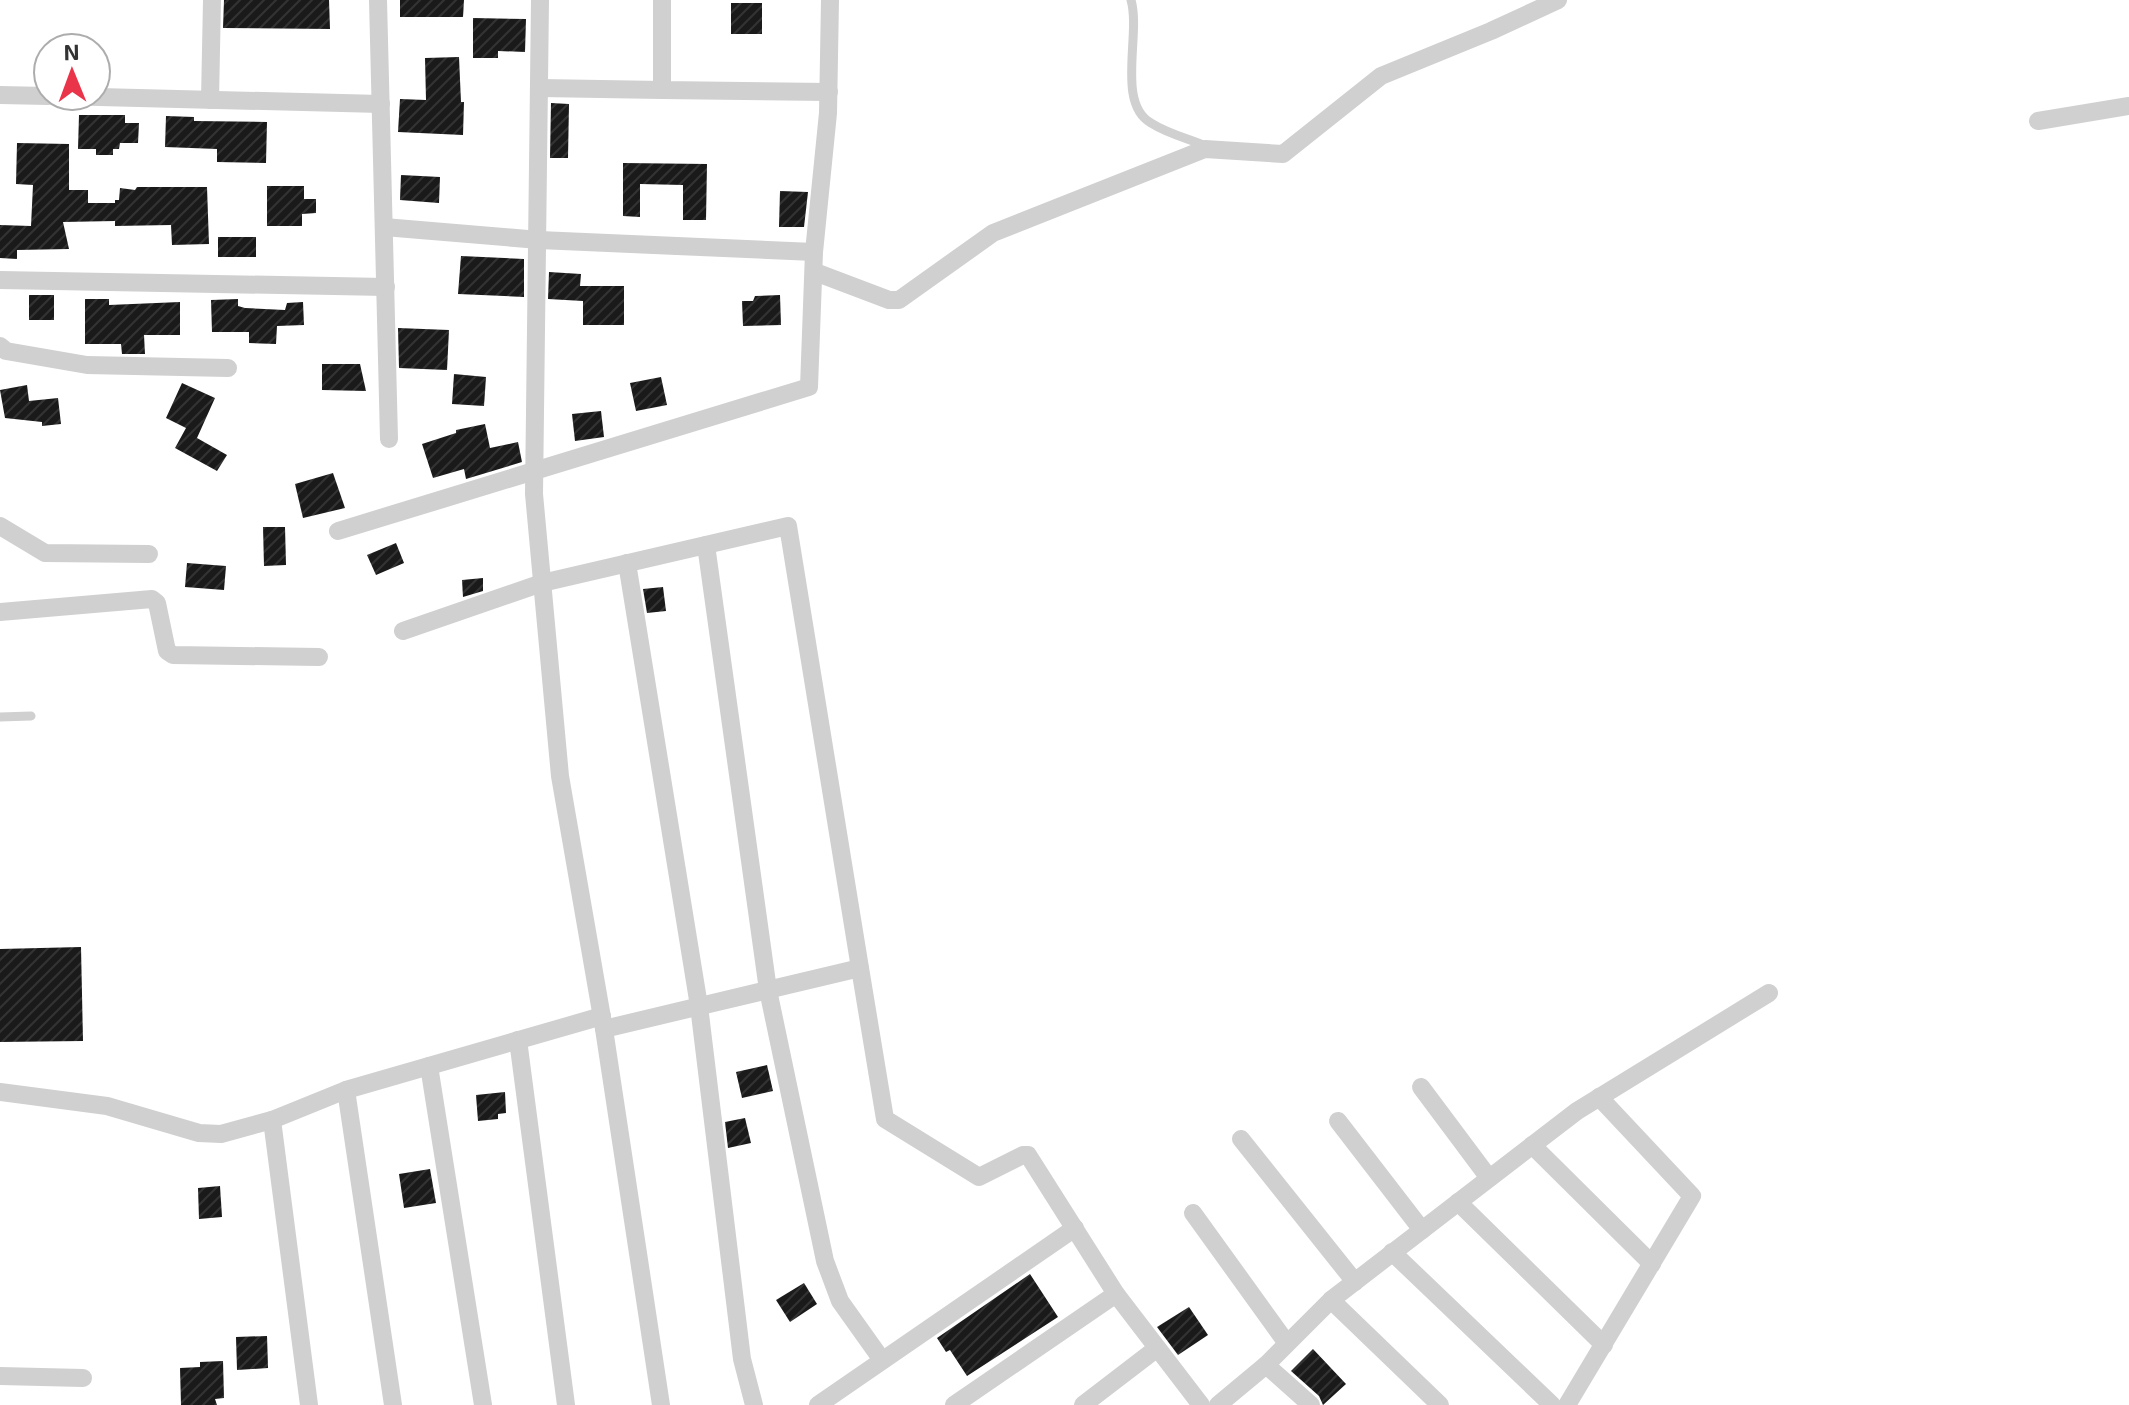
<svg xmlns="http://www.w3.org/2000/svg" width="2129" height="1405" viewBox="0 0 2129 1405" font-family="'Exo 2',sans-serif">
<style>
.building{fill:url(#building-hatch)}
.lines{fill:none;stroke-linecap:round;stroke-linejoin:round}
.service{stroke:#d0d0d0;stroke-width:9}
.minor{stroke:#d0d0d0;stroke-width:18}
</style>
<defs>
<pattern id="building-hatch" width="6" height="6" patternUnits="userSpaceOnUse" patternTransform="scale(2)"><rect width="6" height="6" fill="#1a1a1a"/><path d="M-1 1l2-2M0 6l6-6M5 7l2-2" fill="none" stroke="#333"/></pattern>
</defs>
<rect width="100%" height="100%" fill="#fff"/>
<g class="building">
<path d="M224 0H329L330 29 223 28Z"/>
<path d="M400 0H464L463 17H400Z"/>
<rect x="731" y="3" width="31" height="31"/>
<path d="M473 18 526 19 525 52 498 51V58H473Z"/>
<path d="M459 57 461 102H464L463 135 398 132 400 99 426 100 425 58Z"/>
<path d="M551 103 569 104 568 158H550Z"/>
<path d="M79 115H125V123H139L138 143H120L119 149H113V155H96V149H78Z"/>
<path d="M166 116 194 117V121L267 122 266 163 217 162V149L165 147Z"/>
<path d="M17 143 69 144V190H88V203H115V200H119L120 188 135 190 137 187H207L209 244 172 245 171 225 115 226V221L63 222 69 249 17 250V259L0 258V225L31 226 33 185 16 184Z"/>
<path d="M623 163 707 164 706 220H683V185L640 184V217L623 216Z"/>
<path d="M401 175 440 177 439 203 400 200Z"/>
<path d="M267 186H304V199H316V213L302 214V226H267Z"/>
<path d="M780 191 808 192 804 227H779Z"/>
<rect x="218" y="237" width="38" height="20"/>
<path d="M461 256 524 259V297L458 294Z"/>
<path d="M549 272 581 274 580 286H624V325H583V301L548 299Z"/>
<rect x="29" y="295" width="25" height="25"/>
<path d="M780 295 781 325 743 326 742 301H753L755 296Z"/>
<path d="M85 299H109V305L180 302V335H144L145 354H122L121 344H85Z"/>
<path d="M238 299V306L245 308 285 310 287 303 303 302 304 325 277 326 276 344 249 343V332H212L211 300Z"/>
<path d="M398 328 449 330 447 370 399 368Z"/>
<path d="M322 364H360L366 391 322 390Z"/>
<path d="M454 374 486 377 484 406 452 404Z"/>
<path d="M661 377 667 405 636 411 630 383Z"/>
<path d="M182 383 215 398 197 438 227 455 217 471 175 448 186 428 166 418Z"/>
<path d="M27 385 29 401 58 398 61 424 42 426V422L5 418 0 390Z"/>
<path d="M601 411 604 437 575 441 572 414Z"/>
<path d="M485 424 490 448 518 442 522 462 466 479 464 469 433 478 422 444 456 433V430Z"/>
<path d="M333 473 345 508 303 518 295 484Z"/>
<path d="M263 527H285L286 565 264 566Z"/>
<path d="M396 543 404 563 376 575 367 555Z"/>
<path d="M187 563 226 566 224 590 185 587Z"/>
<path d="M483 578V591L463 597 462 580Z"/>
<path d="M663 587 666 611 647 613 643 589Z"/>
<path d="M81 947 83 1041 0 1042V949Z"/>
<path d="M767 1065 773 1091 742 1098 736 1072Z"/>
<path d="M505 1092 506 1113 498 1114V1119L478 1121 476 1095Z"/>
<path d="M745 1118 751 1143 728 1148 725 1122Z"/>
<path d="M430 1169 436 1203 404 1208 399 1174Z"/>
<path d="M220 1186 222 1217 199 1219 198 1188Z"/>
<path d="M1030 1274 1058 1317 967 1376 950 1350 946 1352 937 1338Z"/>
<path d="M804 1283 817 1304 790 1322 776 1300Z"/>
<path d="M1189 1307 1208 1335 1178 1355 1157 1327Z"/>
<path d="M267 1336 268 1368 237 1370 236 1337Z"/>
<path d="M1313 1349 1346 1384 1323 1405 1319 1396 1291 1371Z"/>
<path d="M223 1361 224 1398 215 1399 217 1405H181L180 1368 200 1367V1362Z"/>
</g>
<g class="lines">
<g class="service">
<path d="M1131 0C1141 35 1116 103 1151 123 1168 134 1190 139 1208 147"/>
<path d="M0 717 31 716"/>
</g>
<g class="minor">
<path d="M378 0 389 439"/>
<path d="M540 0 534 494 560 776 604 1029 661 1405"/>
<path d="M662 0V90L829 92"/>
<path d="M540 88 662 90"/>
<path d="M0 95 48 96"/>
<path d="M60 96 381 104"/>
<path d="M210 100 212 0"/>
<path d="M2038 121 2129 106"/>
<path d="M384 227 539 240 814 252"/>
<path d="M815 272 889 300H899L993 233 1205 149 1283 154 1381 76 1491 31 1558 0"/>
<path d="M0 280 386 287"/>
<path d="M0 346 6 351 87 365 228 368"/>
<path d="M0 526 45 553 149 554"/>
<path d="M338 531 809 387 814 252 828 113 830 0"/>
<path d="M706 545 768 990 825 1261 840 1301 882 1360"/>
<path d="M627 563 699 1006 742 1359 754 1405"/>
<path d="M0 612 152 599 157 603 167 651 173 655 319 657"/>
<path d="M403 631 542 583 788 526 860 968 604 1029"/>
<path d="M860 968 885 1119 979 1177 1023 1155H1028L1116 1294 1201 1405"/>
<path d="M518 1040 566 1405"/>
<path d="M429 1066 483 1405"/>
<path d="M1421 1087 1489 1178"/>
<path d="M346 1090 393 1405"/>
<path d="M0 1092 107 1106 199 1133 221 1134 272 1120 346 1090 602 1016"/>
<path d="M272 1120 309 1405"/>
<path d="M1338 1121 1422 1230"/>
<path d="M1241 1139 1355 1282"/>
<path d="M1532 1145 1652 1264"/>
<path d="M1458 1202 1604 1345"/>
<path d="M1193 1213 1286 1342"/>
<path d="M1392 1252 1552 1405"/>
<path d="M1331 1300 1440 1405"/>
<path d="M1266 1365 1311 1405"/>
<path d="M0 1376 83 1378"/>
<path d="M818 1405 1075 1228"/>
<path d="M954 1405 1116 1294"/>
<path d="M1083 1405 1156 1349"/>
<path d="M1218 1405 1266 1365 1331 1300 1577 1111 1769 993"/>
<path d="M1567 1405 1692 1196 1599 1097"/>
</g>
</g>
<g transform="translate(72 72) rotate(359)"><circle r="38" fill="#ffffff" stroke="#adadad" stroke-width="2"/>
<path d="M0-6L14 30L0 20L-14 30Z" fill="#ea344a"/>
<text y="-12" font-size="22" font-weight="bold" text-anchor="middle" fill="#333333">N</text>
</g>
</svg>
